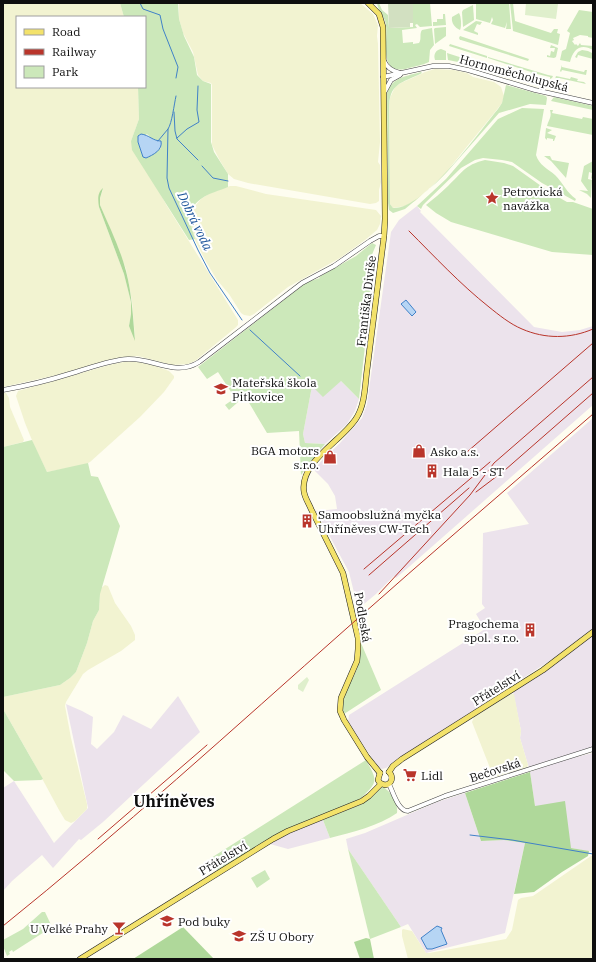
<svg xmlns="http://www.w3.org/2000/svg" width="596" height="962" viewBox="0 0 596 962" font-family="'IBM Plex Serif',serif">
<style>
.industrial{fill:#ece3ec}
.farmland{fill:#f2f3d1;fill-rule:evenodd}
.green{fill:#cce8ba;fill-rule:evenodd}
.forest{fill:#afd89a}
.cemetery{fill:#d2e0c1}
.pitch{fill:#dfefcc}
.water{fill:#b6d5f4;stroke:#4081c8}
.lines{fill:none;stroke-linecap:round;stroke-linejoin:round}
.stream{stroke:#4081c8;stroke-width:1}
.minor-casing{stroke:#414141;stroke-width:5}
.major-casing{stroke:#1f1f1f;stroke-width:6}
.minor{stroke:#fff;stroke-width:4}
.major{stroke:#f3e26b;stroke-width:5}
.rail{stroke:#b9352b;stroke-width:1}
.labels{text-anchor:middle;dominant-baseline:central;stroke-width:4;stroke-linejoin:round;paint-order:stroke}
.street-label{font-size:12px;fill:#0e0e0e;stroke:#fff}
.poi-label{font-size:12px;fill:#0e0e0e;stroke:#fff;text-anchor:start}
.water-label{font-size:13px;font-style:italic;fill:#1c549b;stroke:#fff}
.district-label{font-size:16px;font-weight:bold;fill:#0e0e0e;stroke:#fff}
</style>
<rect width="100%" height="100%" fill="#fefdf0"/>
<g class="industrial">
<path d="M417 206 421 211 420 212 534 327 562 332 580 330 593 326V405L410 566 396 578 394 576 376 594 358 609 349 572 316 511 337 509 335 496 328 484 314 470 323 459 340 443 362 418 367 404 391 232 399 220Z"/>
<path d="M341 381 359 399 355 411 347 424 325 444 305 443 303 434 312 386Z"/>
<path d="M593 418V628L554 658 386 768 382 769 378 767 348 722 349 715 485 629 476 614 485 608 482 604 483 533 529 524 507 493Z"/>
<path d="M593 635V747L529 767 528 765 520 738 521 731 513 692 555 664Z"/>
<path d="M178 696 200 732 103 822 81 840 79 839 53 868 42 855 12 881 3 891V788L14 781 54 843 88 808 66 704 82 711 93 717 91 744 97 749 114 732 123 715 151 729Z"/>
<path d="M593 753V852L571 848 535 806 530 772 563 760Z"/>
<path d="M465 793 481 841 504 840 525 843 505 933 426 953 408 924 401 927 348 849 346 839 365 833 437 802Z"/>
<path d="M323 820 330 838 288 849 270 844 289 833Z"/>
</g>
<g class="farmland">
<path d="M3 3H120L124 17H17V87H138L139 119 131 141 167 206 238 320V325L235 328 195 361 188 364 172 365 138 356 125 357 105 361 70 372 3 387ZM103 189 100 198V205L117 246 126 269 132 301 135 339 129 326 131 314V302L124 274 99 207V194Z"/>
<path d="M179 3H360L373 14 378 25 377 36 378 44 380 142 378 162 380 165 381 182 379 190V201L376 203 370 204 248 183 234 179 228 174 219 159 212 145V85L211 83 203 81 198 75 193 52 183 33 179 19Z"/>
<path d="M435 69 454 70 467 73 473 77 494 82 501 87 504 96 502 103 495 112 443 176 415 201 405 206 393 208 390 204 389 104 390 98 395 87 401 83 419 75 425 72Z"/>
<path d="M230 186H236L266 194 376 210 381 216 380 224 377 230 365 240 340 258 288 287 254 314 250 316 244 315 241 313 229 294 217 280 205 260 195 240 189 219 190 212 201 199 210 193Z"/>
<path d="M124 362H138L152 365 169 371 174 376V378L164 392 140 417 90 462 84 465 47 472 36 450 25 423 16 396 18 391 113 364Z"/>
<path d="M3 393H6L9 398 10 407 24 440 23 442 3 447Z"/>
<path d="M105 585 108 586 115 603 131 626 135 635V640L121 651 88 670 83 674 66 702 65 706 71 738 87 804V809L75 821 71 823 65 820 59 810 30 756 3 709V697L60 685 70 678 76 672 87 643 93 621 99 610 100 589Z"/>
<path d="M511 694H514L521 731 520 738 528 765 527 767 498 776H495L492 773 472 722 474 717Z"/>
<path d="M591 856H593V959H408L402 936V930L403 929 412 931 426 953H429L506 939 512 930 518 900 521 898 533 896Z"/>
</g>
<g class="green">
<path d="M120 3H178L179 19 184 36 194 57 197 75 203 81 211 84V142L214 152 228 174V187C208 195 199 195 188 215L195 239 189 240 132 150 131 141 139 119 138 87H145V17H124ZM147 134 153 140 161 141V148L146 158 142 153 138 142Z"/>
<path d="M377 3H379L382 10 388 15 389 28 413 27V3H430L432 26 420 27 417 24 415 25 417 28 402 30 403 43 413 42V44L419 43C422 39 419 34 422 30L432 28 434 45 430 50 429 62C423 65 415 66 409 68 378 77 388 44 386 25 385 17 378 11 377 3Z"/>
<path d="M476 3H509L511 29H506L507 22 505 28 491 24 493 20 492 17 490 23 476 19Z"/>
<path d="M510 3H513L515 21 551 33 554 29H558L557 33 560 34 558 45 513 31Z"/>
<path d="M473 5 474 20 463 27 462 12 463 10Z"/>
<path d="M579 10 593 12V38L588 37V36L580 35 573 38 574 40 572 41 575 45 576 44 578 46 580 43 581 45 593 46V50C581 43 573 49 570 62L560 60 562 51 566 49 570 33 567 31Z"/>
<path d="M459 13C461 16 462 26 460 30 455 28 451 23 452 17Z"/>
<path d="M443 14H445L446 25 433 26V22H437V19H443Z"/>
<path d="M476 21 482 22 480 25 477 24 474 31 478 33V35L463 30Z"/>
<path d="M446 27V36L435 44 434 29 435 28Z"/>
<path d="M460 36 529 59 528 61 461 40H460L459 38Z"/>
<path d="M450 44 487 56V58L449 46Z"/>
<path d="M551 45 558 48 556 57 554 58 547 57V55L550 56 551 51 554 52 555 48H550Z"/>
<path d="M441 49 446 51V60H435C433 54 436 50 441 49Z"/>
<path d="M582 50 588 51 592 53 593 59 578 55 577 58 575 57 578 52Z"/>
<path d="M447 53 528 79 531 72 488 58V57L548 75 553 76 552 78 550 79V77L533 73 531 74 530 80 535 81 534 84 473 65 448 60Z"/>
<path d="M562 65V67L584 72 585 70H587L586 75 562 70 561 72 560 71Z"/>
<path d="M421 72 422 73C401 84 389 82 389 110L390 204 393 208C424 210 479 132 498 109L502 103 506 85 546 96 547 98 546 105 530 104 499 113 447 172 436 183 405 209 393 213 389 210 388 203 387 93C392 77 407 76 421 72Z"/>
<path d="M556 76 570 79 571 77 578 79 577 81 584 82 586 84 559 78 557 81 555 79Z"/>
<path d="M554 97 593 106V110L551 101Z"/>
<path d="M522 108 544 109 536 155C539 165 548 169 555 175 563 183 567 193 576 199L575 201 542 183 512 162 502 160 483 158 475 160 461 168 423 205 421 209 417 206 446 179 498 119Z"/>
<path d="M550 110H553L552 113 582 119 583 117 593 119V135L547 126C549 119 552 117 550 110Z"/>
<path d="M546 128 552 130 547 133 556 136 554 141H553V139L547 138V140L545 138Z"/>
<path d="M544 156H550L552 160 569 163 566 178 551 161Z"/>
<path d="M485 160 504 163 513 166 551 193 567 202H573L593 209V255L552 252 451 222 436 213 426 205C433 199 441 193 448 186 462 173 464 165 485 160Z"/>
<path d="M593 161 592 179 591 178 592 173 589 172 588 179 592 180 591 198 587 194 579 190 588 191 581 181 584 166Z"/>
<path d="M372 243 376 245 371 257 370 272 371 293 359 399 341 381 323 397 312 386 303 434 305 443 325 444 311 461 301 475 299 431 267 433 245 396 229 410 225 405 235 398 218 372 207 379 198 367 307 282 320 278 319 277 356 256Z"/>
<path d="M32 440 47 472 88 463 91 476 98 477 120 526 100 594 99 610 93 621 87 643 76 672 70 678 60 685 3 697V447Z"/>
<path d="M361 643 381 690 344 714C339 697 351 684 357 669 360 660 360 652 361 643Z"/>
<path d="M3 709 43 779 41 780 14 781 3 770Z"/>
<path d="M366 760C378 781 378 782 360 799L270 839 217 870 211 858Z"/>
<path d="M382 787C390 789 399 805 397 813 379 826 352 832 330 838L323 820 362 804 371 798Z"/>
<path d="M348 849 401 927 370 939Z"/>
<path d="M265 870 270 879 257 888 251 878Z"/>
<path d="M42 912H45L52 927 13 952 12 950 9 952 10 954 7 956 3 946V940L23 929Z"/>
</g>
<g class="forest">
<path d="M103 188 100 198V205C109 226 120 248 126 271 132 294 133 317 135 341L129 326 131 314V302L124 274 99 207C98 200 97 193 103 188Z"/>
<path d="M530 772 535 806 565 801 571 848 589 851 588 856 562 872 534 892 514 894 525 843 504 840 481 841 465 793Z"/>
<path d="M183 927 214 959H133Z"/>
<path d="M366 938 370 939 374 959H360L354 942Z"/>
</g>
<path class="cemetery" d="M388 3H413V23H410V27L389 28Z"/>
<g class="pitch">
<path d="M526 3H549L558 4 556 19 525 15Z"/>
<path d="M307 677 309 680 303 692 298 689V685Z"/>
</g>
<g class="water">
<path d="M141 134C149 135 153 141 161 141 163 150 153 155 146 158L143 157 138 142V136Z"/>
<path d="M406 300 416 312 412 316 401 304Z"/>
<path d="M437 926 442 928 441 930 447 944 432 949H427L421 938Z"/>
</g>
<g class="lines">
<g class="stream">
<path d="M140 3 143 9 160 15 163 29 178 67 176 78"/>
<path d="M176 96C174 105 172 123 168 129L167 178 169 188 198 250 210 273 242 320"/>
<path d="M174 112 175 131 177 139 198 160"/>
<path d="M177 138 187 129 199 122 197 110 198 86"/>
<path d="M158 141 168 129"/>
<path d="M202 166 213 178 228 181"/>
<path d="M250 330 300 376"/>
<path d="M470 835 512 840 593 854"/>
</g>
<g class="minor-casing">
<g id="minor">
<path d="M384 61C387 68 392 71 400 73"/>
<path d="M383 77 433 66H449L468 70 535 90 593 103"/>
<path d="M385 91 391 80 400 75"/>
<path d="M3 390C25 386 47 381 69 374 88 369 108 360 128 359 153 358 176 377 199 362L302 283 334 266 370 241 379 236H384"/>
<path d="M389 784C393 792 398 811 408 811L445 796 593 749"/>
</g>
</g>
<g class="major-casing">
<g id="major">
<path d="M368 3 379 14 383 27 385 219 384 236C378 281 373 325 367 370 365 385 365 404 357 417 344 440 299 461 304 492 305 498 309 504 311 509L343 573 358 638V649L357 661 341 698 340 711 344 720 367 757 380 773"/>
<path d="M389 772 393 766 402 759 543 670 593 632"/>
<path d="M380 773 378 780 380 783 385 785C392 784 394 777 389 772"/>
<path d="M80 959 273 839 288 831 362 801 369 796 381 784"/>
</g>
</g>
<use href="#minor" class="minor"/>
<use href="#major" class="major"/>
<g class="rail">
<path d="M409 231C435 257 460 284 489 307 499 315 510 324 522 329 545 339 570 339 593 329"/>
<path d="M467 452 593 343"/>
<path d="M476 492 505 470 593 393"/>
<path d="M364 569 490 462"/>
<path d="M369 575 469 488"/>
<path d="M379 594 470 495 494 463 593 377"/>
<path d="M98 839 207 745"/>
<path d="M3 926C121 831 233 729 347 628 428 556 511 485 593 414"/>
</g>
</g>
<defs>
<g id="sight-bare" transform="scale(1.08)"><path d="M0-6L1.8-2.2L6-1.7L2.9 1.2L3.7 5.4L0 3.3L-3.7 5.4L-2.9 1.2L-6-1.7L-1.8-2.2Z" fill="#b9352b" stroke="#fff" stroke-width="2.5" paint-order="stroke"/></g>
<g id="school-bare" transform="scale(1.08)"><path d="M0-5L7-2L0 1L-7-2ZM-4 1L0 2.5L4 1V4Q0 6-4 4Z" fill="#b9352b" stroke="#fff" stroke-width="2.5" paint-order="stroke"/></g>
<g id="shop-bare" transform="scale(1.08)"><path d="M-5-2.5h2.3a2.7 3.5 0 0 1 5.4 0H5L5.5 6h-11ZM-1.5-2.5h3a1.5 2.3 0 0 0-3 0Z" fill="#b9352b" stroke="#fff" stroke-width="2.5" paint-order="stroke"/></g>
<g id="building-bare" transform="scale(1.08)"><path d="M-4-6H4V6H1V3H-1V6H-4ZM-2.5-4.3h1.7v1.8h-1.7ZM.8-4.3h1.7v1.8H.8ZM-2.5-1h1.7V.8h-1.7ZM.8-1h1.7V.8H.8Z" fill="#b9352b" stroke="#fff" stroke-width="2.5" paint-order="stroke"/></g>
<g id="supermarket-bare" transform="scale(1.08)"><path d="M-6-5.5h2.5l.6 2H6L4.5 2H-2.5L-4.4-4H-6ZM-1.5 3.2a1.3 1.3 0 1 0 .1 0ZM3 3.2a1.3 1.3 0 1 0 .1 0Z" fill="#b9352b" stroke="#fff" stroke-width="2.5" paint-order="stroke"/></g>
<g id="bar-bare" transform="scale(1.08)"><path d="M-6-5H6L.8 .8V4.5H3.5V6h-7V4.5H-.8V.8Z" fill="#b9352b" stroke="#fff" stroke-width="2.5" paint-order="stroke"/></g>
</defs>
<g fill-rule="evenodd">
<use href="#sight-bare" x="492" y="198"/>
<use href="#school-bare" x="221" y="389"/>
<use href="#shop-bare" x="419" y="451"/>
<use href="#shop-bare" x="330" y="457"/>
<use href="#building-bare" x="432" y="471"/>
<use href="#building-bare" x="307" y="521"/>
<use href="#building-bare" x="530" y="630"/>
<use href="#supermarket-bare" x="410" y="775"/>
<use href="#school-bare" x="167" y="921"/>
<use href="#bar-bare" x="119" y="928"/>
<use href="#school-bare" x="239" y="936"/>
</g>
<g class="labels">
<g class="street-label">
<text transform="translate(514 73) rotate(15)">Hornoměcholupská</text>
<text transform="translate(366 301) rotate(-83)">Františka Diviše</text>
<text transform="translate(363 617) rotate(80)">Podleská</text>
<text transform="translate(496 688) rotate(-32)">Přátelství</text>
<text transform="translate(495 770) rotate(-18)">Bečovská</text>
<text transform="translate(223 858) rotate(-31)">Přátelství</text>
</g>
<g class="poi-label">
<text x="503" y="191">Petrovická<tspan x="503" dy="14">navážka</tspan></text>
<text x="232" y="382">Mateřská škola<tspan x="232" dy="14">Pitkovice</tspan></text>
<text x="319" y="450" text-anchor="end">BGA motors<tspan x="319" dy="14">s.r.o.</tspan></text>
<text x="430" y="451">Asko a.s.</text>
<text x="443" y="471">Hala 5 - ST</text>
<text x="318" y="514">Samoobslužná myčka<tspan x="318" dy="14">Uhříněves CW-Tech</tspan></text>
<text x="519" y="623" text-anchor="end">Pragochema<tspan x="519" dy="14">spol. s r.o.</tspan></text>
<text x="421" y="775">Lidl</text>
<text x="178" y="921">Pod buky</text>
<text x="108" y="928" text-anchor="end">U Velké Prahy</text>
<text x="250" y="936">ZŠ U Obory</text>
</g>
<g class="water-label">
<text transform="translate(195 221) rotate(64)">Dobrá voda</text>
</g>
<g class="district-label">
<text x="174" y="801">Uhříněves</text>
</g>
</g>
<rect width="596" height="962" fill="none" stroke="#0e0e0e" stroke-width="8"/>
<rect x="16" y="16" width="130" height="72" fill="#ffffff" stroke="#9f9f9f"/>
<rect x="24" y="29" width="20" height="6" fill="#f3e26b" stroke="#9f9f9f"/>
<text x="52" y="36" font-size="12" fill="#0e0e0e">Road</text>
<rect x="24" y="49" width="20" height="6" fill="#b9352b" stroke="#9f9f9f"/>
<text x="52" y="56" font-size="12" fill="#0e0e0e">Railway</text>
<rect x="24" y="66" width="20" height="12" fill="#cce8ba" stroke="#9f9f9f"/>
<text x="52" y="76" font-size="12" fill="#0e0e0e">Park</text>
</svg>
